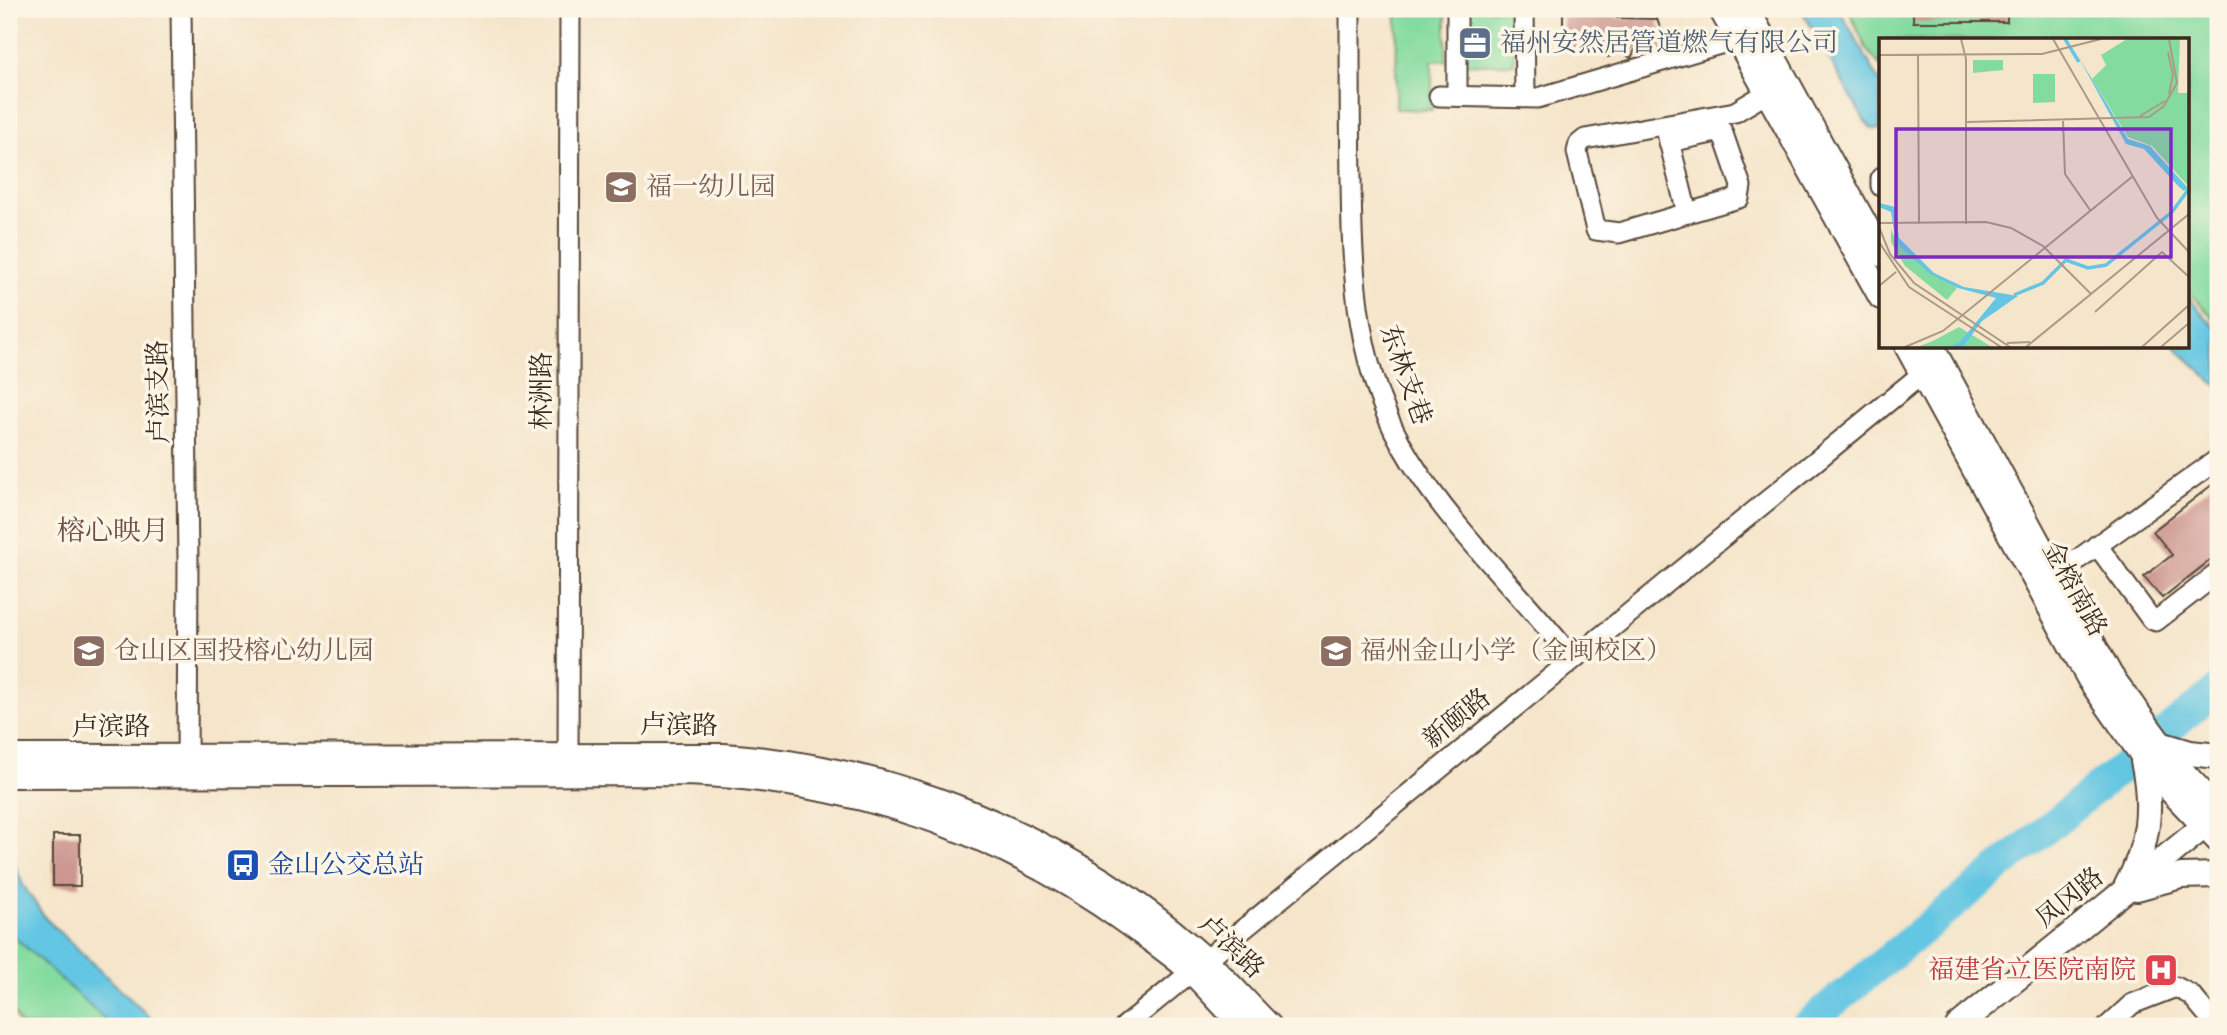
<svg xmlns="http://www.w3.org/2000/svg" width="2227" height="1035" viewBox="0 0 2227 1035" font-family="'IM FELL DW Pica','Noto Serif SC',serif">
<style>
.green{fill:#84db9f;stroke:#60825e;stroke-width:2}
.water{fill:#64c6e2;stroke:#507880;stroke-width:2}
.lines{fill:none;stroke-linecap:round;stroke-linejoin:round}
.river{stroke:#64c6e2;stroke-width:30}
.building{fill:#cc9790}
.minor-casing{stroke:#574638;stroke-width:23}
.major-casing{stroke:#574638;stroke-width:28}
.minor{stroke:#fff;stroke-width:19}
.major{stroke:#fff;stroke-width:24}
.labels{text-anchor:middle;dominant-baseline:central;stroke-width:7;stroke-linejoin:round;paint-order:stroke}
.service-label{font-size:26px;fill:#4e5e75;stroke:#fcf5e5;text-anchor:start}
.education-label{font-size:26px;fill:#785e54;stroke:#fcf5e5;text-anchor:start}
.street-label{font-size:26px;fill:#3b2a1e;stroke:#fcf5e5}
.transit-label{font-size:26px;fill:#164399;stroke:#fcf5e5;text-anchor:start}
.health-label{font-size:26px;fill:#be3a42;stroke:#fcf5e5;text-anchor:end}
.neighbourhood-label{font-size:28px;fill:#6e5046;stroke:#fcf5e5}
.inset-river{fill:none;stroke:#64c6e2;stroke-width:3.5}
.inset-road{fill:none;stroke:#ab9a85;stroke-width:2}
.view{fill:#7b2cbf;fill-opacity:0.15;stroke:#7b2cbf;stroke-width:3.5}
.inset-edge{fill:none;stroke:#3b2a1e;stroke-width:3.5}
</style>
<rect width="100%" height="100%" fill="#fcf5e5"/>
<filter id="ink" filterUnits="userSpaceOnUse"><feTurbulence type="fractalNoise" baseFrequency=".0143" numOctaves="2"/><feDisplacementMap in="SourceGraphic" scale="14" xChannelSelector="R" yChannelSelector="G"/><feConvolveMatrix kernelMatrix="1 2 1 2 8 2 1 2 1" color-interpolation-filters="sRGB"/></filter>
<filter id="wash" filterUnits="userSpaceOnUse"><feTurbulence type="fractalNoise" baseFrequency=".00686" numOctaves="4" result="noise"/><feDisplacementMap in="SourceGraphic" scale="28" xChannelSelector="R" yChannelSelector="G"/><feGaussianBlur stdDeviation="1.57" result="paint"/><feColorMatrix in="noise" values="0 0 0 0 0 0 0 0 0 0 0 0 0 0 0 0 0 1.4 0 .05"/><feComposite in="paint" operator="in"/></filter>
<g filter="url(#wash)">
<rect width="100%" height="100%" fill="#f5e5ca"/>
<g class="green">
<path d="M1397 9H1446V61H1432V110L1396 109Z"/>
<rect x="1465" y="9" width="49" height="55"/>
<path d="M1848 9H2218V323L2187 290V40H1881L1880 66 1866 48Z"/>
<path d="M9 926 119 1026H21L9 1005Z"/>
</g>
<g class="water">
<path d="M1801 9H1839L1880 82V130L1871 128 1864 120Z"/>
<path d="M2187 296 2218 331V387L2175 347 2187 346Z"/>
<path d="M9 849 23 885 46 919 159 1026H112L9 932Z"/>
</g>
<g class="lines">
<path class="river" d="M1805 1026 2218 689"/>
</g>
<g id="blocks">
<g class="building">
<path d="M1563 9H1618L1617 18 1657 19 1667 47 1635 50 1631 58 1621 52 1608 57 1594 50 1563 49Z"/>
<rect x="1913" y="9" width="94" height="13"/>
<path d="M2218 480V554L2162 598 2144 577 2172 555 2153 531Z"/>
<rect x="53" y="835" width="27" height="51"/>
</g>
</g>
</g>
<g filter="url(#ink)">
<use href="#blocks" fill-opacity="0" stroke="#574638" stroke-width="2"/>
<g class="lines">
<g class="minor-casing">
<g id="minor">
<path d="M181 9 188 561 187 770"/>
<path d="M1350 9C1350 65 1350 122 1351 179 1352 278 1356 374 1411 461 1455 532 1520 592 1572 658"/>
<path d="M1524 9 1525 97"/>
<path d="M1439 96 1538 98 1737 39"/>
<path d="M1457 96V9"/>
<path d="M1666 129 1687 213"/>
<path d="M1669 142 1722 131 1741 186 1739 198 1619 233 1596 230 1577 152 1579 144 1585 139 1735 112 1767 93"/>
<path d="M1881 178V186"/>
<path d="M2097 545 2151 619 2156 621 2218 573"/>
<path d="M2056 575 2218 459"/>
<path d="M568 771 570 9"/>
<path d="M1125 1026 1922 374"/>
<path d="M2108 1026 2132 1004 2176 987 2191 995 2217 1026"/>
</g>
</g>
<g class="major-casing">
<g id="major">
<path d="M1721 9 1881 297"/>
<path d="M1747 9 1881 254"/>
<path d="M1907 346 2090 680 2157 776 2218 840"/>
<path d="M1931 346 2110 675 2175 764 2218 810"/>
<path d="M2160 744 2190 753 2218 756"/>
<path d="M9 757 724 756C896 768 1064 836 1194 950 1221 974 1244 1001 1269 1026"/>
<path d="M9 775 688 773C849 780 998 828 1129 924 1150 939 1173 954 1192 972 1210 989 1226 1008 1243 1026"/>
<path d="M2126 887C2149 845 2153 807 2143 761"/>
<path d="M2137 888 2181 876 2218 875"/>
<path d="M1958 1026 2218 815"/>
</g>
</g>
<use href="#minor" class="minor"/>
<use href="#major" class="major"/>
</g>
</g>
<defs>
<g id="office-square" transform="scale(1.75)"><rect x="-9" y="-9" width="18" height="18" rx="4" fill="#5c6f8a" stroke="#fcf5e5"/><path d="M-6-3h4V-5.5h4V-3h4V5H-6ZM-1-4.5V-3h2v-1.5ZM-6 0V1H6V0Z" fill="#fff"/></g>
<g id="school-square" transform="scale(1.75)"><rect x="-9" y="-9" width="18" height="18" rx="4" fill="#8d6e63" stroke="#fcf5e5"/><path d="M0-5L7-2L0 1L-7-2ZM-4 1L0 2.5L4 1V4Q0 6-4 4Z" fill="#fff"/></g>
<g id="bus-square" transform="scale(1.75)"><rect x="-9" y="-9" width="18" height="18" rx="4" fill="#1a4fb4" stroke="#fcf5e5"/><path d="M-5-6H5V4H4V6H2V4H-2V6H-4V4H-5ZM-3.5-4V0h7V-4ZM-3.5 1.2v1.5H-2V1.2ZM2 1.2v1.5H3.5V1.2Z" fill="#fff"/></g>
<g id="hospital-square" transform="scale(1.75)"><rect x="-9" y="-9" width="18" height="18" rx="4" fill="#e0444e" stroke="#fcf5e5"/><path d="M-5-5h3v3.5h4V-5h3V5h-3V1.5h-4V5h-3Z" fill="#fff"/></g>
</defs>
<g fill-rule="evenodd">
<use href="#office-square" x="1475" y="43"/>
<use href="#school-square" x="621" y="187"/>
<use href="#school-square" x="89" y="651"/>
<use href="#school-square" x="1336" y="651"/>
<use href="#bus-square" x="243" y="865"/>
<use href="#hospital-square" x="2161" y="970"/>
</g>
<g class="labels">
<g class="service-label">
<text x="1500" y="43">福州安然居管道燃气有限公司</text>
</g>
<g class="education-label">
<text x="646" y="187">福一幼儿园</text>
<text x="114" y="651">仓山区国投榕心幼儿园</text>
<text x="1360" y="651">福州金山小学（金闽校区）</text>
</g>
<g class="street-label">
<text transform="translate(1405 375) rotate(70)">东林支巷</text>
<text transform="translate(542 391) rotate(-90)">林洲路</text>
<text transform="translate(159 392) rotate(-91)">卢滨支路</text>
<text transform="translate(2074 589) rotate(61)">金榕南路</text>
<text transform="translate(1457 719) rotate(-39)">新颐路</text>
<text transform="translate(679 726) rotate(1)">卢滨路</text>
<text x="111" y="727">卢滨路</text>
<text transform="translate(2070 898) rotate(-39)">凤冈路</text>
<text transform="translate(1231 947) rotate(44)">卢滨路</text>
</g>
<g class="transit-label">
<text x="268" y="865">金山公交总站</text>
</g>
<g class="health-label">
<text x="2136" y="970">福建省立医院南院</text>
</g>
<g class="neighbourhood-label">
<text x="113" y="531">榕心映月</text>
</g>
</g>
<g transform="translate(1879 38)">
<rect width="310" height="310" fill="#f5e5ca"/>
<path d="M248 1H301L299 55H310V149L273 108 249 99 213 41 227 27 222 17ZM94 22H124V32L94 35ZM154 36H176V64L154 65ZM12 191 18 205 40 225 78 250 68 262 26 228 12 204ZM80 289 113 309H38L54 303Z" fill="#84db9f"/>
<path d="M199 18 249 101 271 108 309 150 305 153 300 149 265 111 247 106ZM0 165 16 169 20 200 55 235 85 249 139 258 103 283 84 309H69L80 305 117 260 79 250 51 236 17 205 12 174 0 169Z" fill="#64c6e2"/>
<path class="inset-river" d="M186 1 200 24M135 257 164 245 187 222 209 230 227 227 293 174 309 152"/>
<path class="inset-road" d="M82 1 87 21V186M174 1 278 180 310 214M289 14 294 37 290 56M0 17 163 16 222 1M39 17 40 186M261 78 286 63M184 83 186 136 211 172M88 84 270 79 285 68 298 45 290 1M0 185 107 184 132 190 164 208 212 256M0 189 11 216 35 245 131 309M0 204 30 249 122 309M0 248 17 234M216 274 283 214 310 239M128 305 151 304M26 309 64 293 254 138M147 309 310 176M263 309 310 267M282 309 310 285"/>
<path class="view" d="M17 91H292V219H17Z"/>
<rect width="310" height="310" class="inset-edge"/>
</g>
<rect width="2227" height="1035" fill="none" stroke="#fcf5e5" stroke-width="35"/>
</svg>
